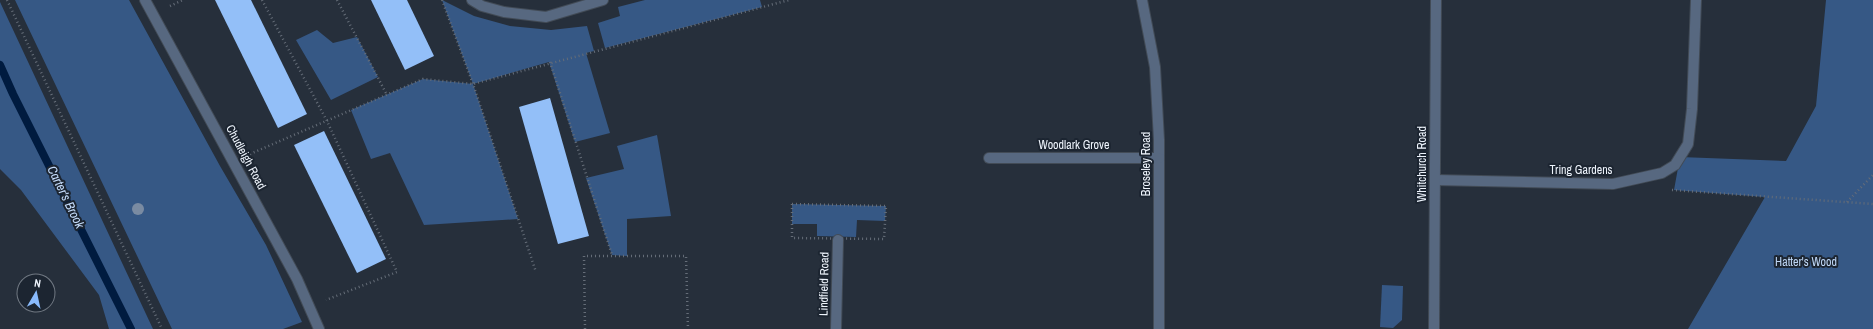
<svg xmlns="http://www.w3.org/2000/svg" width="1873" height="329" viewBox="0 0 1873 329" font-family="'Archivo Narrow',sans-serif">
<style>
.green{fill:#365885}
.lines{fill:none;stroke-linecap:round;stroke-linejoin:round}
.stream{stroke:#001b3f;stroke-width:8}
.building{fill:#93bff8}
.minor-casing{stroke:#424b56;stroke-width:12}
.path{stroke:#656d78;stroke-width:2.5;stroke-dasharray:1 3;stroke-linecap:butt}
.minor{stroke:#576880;stroke-width:10}
.tree{fill:#7a8ba2}
.labels{text-anchor:middle;dominant-baseline:central;stroke-width:4;stroke-linejoin:round;paint-order:stroke}
.street-label{font-size:12px;fill:#eef4fc;stroke:#1c2531}
.park-label{font-size:12px;fill:#bfd7f6;stroke:#1c2531}
.water-label{font-size:13px;font-style:italic;fill:#c4dbfa;stroke:#1c2531}
</style>
<rect width="100%" height="100%" fill="#262f3b"/>
<g class="green">
<path d="M15 0H129L220 166 266 245 302 322 283 329H172Z"/>
<path d="M442 0 474 16 510 26 551 30 587 26 594 51 586 53 610 133 575 142 549 62 473 84 518 219 424 225 390 153 371 159 351 110 423 79 473 84Z"/>
<path d="M645 0H760L762 7 605 48 598 23 620 16 618 7Z"/>
<path d="M1826 0H1873V329H1688L1765 197 1674 190 1680 157 1786 161 1816 106Z"/>
<path d="M0 2 153 329H109L99 295 21 190 0 169Z"/>
<path d="M317 30 333 43 357 37 378 77 331 100 296 40Z"/>
<path d="M657 135 671 216 627 219V256L612 255 586 178 624 169 617 146Z"/>
<path d="M792 204 886 206 885 221 857 220 856 237 817 236V224H792Z"/>
<path d="M1382 285 1403 286 1402 320 1393 328 1380 327Z"/>
</g>
<g class="lines">
<path class="stream" d="M0 65 13 94 131 329"/>
</g>
<g class="building">
<path d="M215 0H251L307 114 278 128Z"/>
<path d="M371 0H407L434 56 405 70Z"/>
<path d="M550 98 589 236 558 244 519 107Z"/>
<path d="M324 131 386 259 357 273 294 145Z"/>
</g>
<g class="lines">
<g class="minor-casing">
<g id="minor">
<path d="M145 0 297 279 319 329"/>
<path d="M472 0 482 6 504 12 546 17 603 0"/>
<path d="M1142 0 1155 67 1159 140V329"/>
<path d="M989 158H1159"/>
<path d="M1435 180 1613 184 1662 173 1675 165 1688 144 1692 109 1696 0"/>
<path d="M836 329 838 240"/>
<path d="M1434 329 1436 0"/>
</g>
</g>
<g class="path">
<path d="M7 0 162 329"/>
<path d="M262 0 327 121 397 272 326 300"/>
<path d="M337 0 387 95"/>
<path d="M442 0 473 84 536 272"/>
<path d="M170 6 183 0"/>
<path d="M550 62 612 255"/>
<path d="M250 154 423 79 473 84 789 0"/>
<path d="M1672 190 1873 204"/>
<path d="M1847 202 1873 175"/>
<path d="M792 204 886 206 884 239 792 238Z"/>
<path d="M585 329 584 256H686L688 329"/>
</g>
<use href="#minor" class="minor"/>
</g>
<circle class="tree" cx="138" cy="209" r="6"/>
<g class="labels">
<g class="street-label">
<text x="1074" y="145">Woodlark Grove</text>
<text transform="translate(246 157) rotate(62)">Chudleigh Road</text>
<text transform="translate(1146 164) rotate(-90)">Broseley Road</text>
<text transform="translate(1422 164) rotate(-90)">Whitchurch Road</text>
<text x="1581" y="170">Tring Gardens</text>
<text transform="translate(824 284) rotate(-89)">Lindfield Road</text>
</g>
<g class="park-label">
<text x="1806" y="262">Hatter's Wood</text>
</g>
<g class="water-label">
<text transform="translate(66 197) rotate(64)">Carter's Brook</text>
</g>
</g>
<g transform="translate(36 293) rotate(9)"><circle r="19" fill="#1c2531" stroke="#707882"/>
<path d="M0-3L7 15L0 10L-7 15Z" fill="#89bafc"/>
<text y="-6" font-size="11" font-weight="bold" text-anchor="middle" fill="#eef4fc">N</text>
</g>
</svg>
